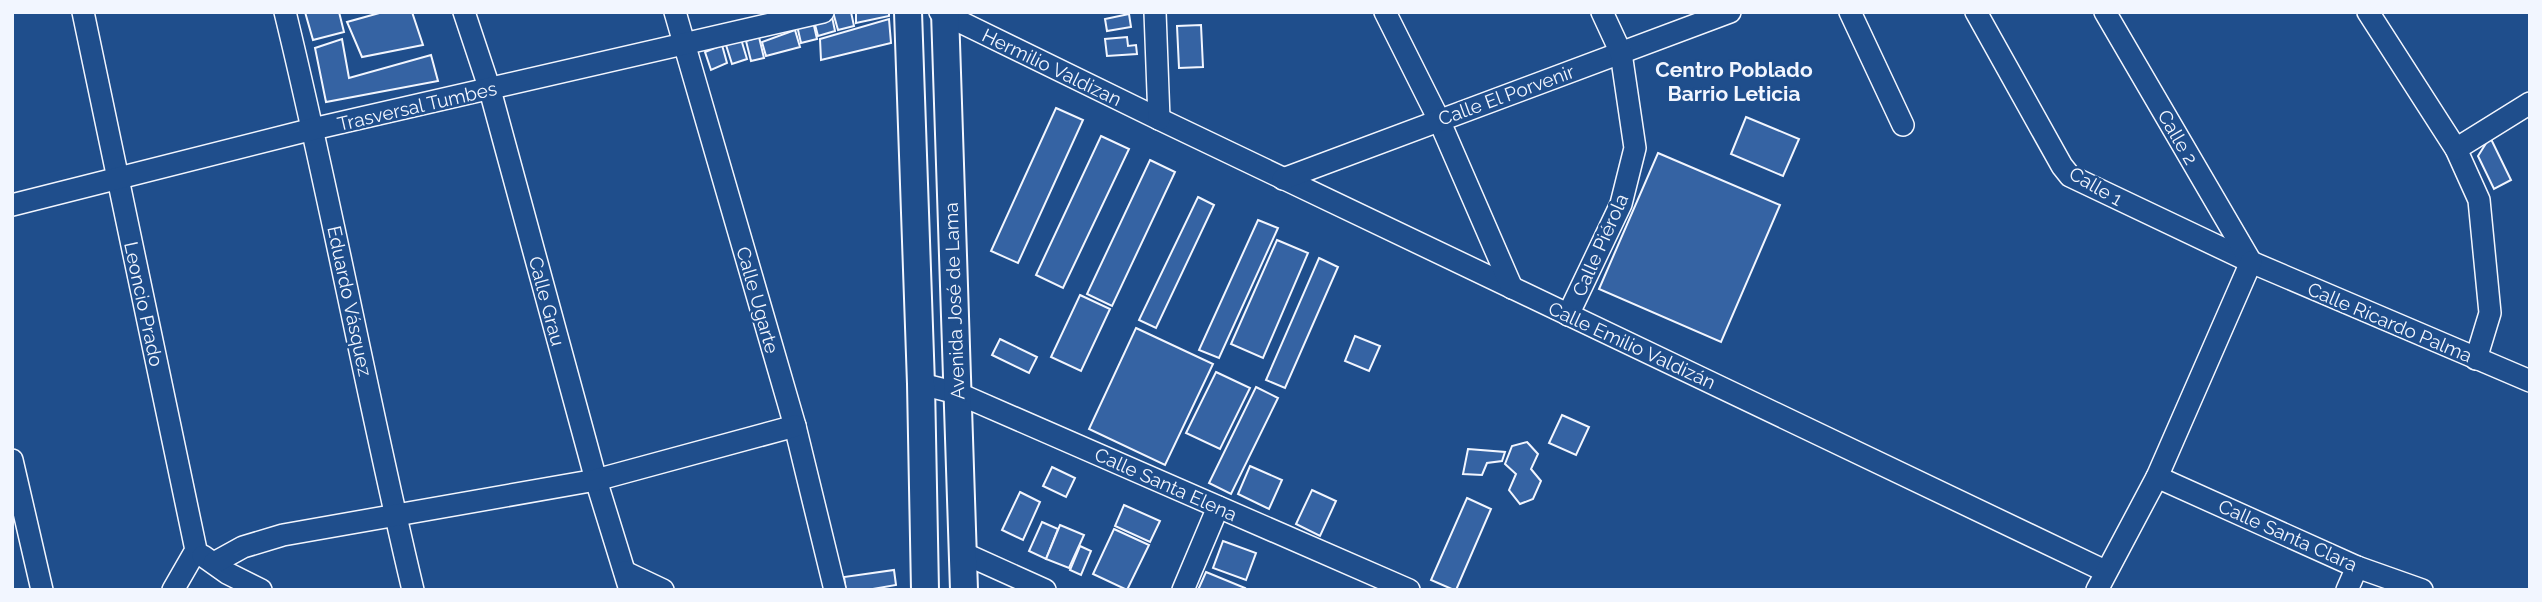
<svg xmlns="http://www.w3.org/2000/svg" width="2542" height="602" viewBox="0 0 2542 602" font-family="Raleway,sans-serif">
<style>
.building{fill:#3563a3;stroke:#f2f6ff;stroke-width:2}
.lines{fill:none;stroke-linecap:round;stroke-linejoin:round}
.minor-casing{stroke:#f2f6ff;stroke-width:24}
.major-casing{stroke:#f2f6ff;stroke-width:30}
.minor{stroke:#1f4e8c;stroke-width:21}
.major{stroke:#1f4e8c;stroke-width:26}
.labels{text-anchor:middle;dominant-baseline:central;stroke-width:5;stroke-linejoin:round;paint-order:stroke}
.street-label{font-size:19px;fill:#f2f6ff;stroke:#1f4e8c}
.neighbourhood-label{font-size:21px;font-weight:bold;fill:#f2f6ff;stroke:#1f4e8c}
</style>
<rect width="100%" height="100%" fill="#1f4e8c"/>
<g class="building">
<path d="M305 12H339L344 32 313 40Z"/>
<path d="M383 12H412L423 45 362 57 347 22Z"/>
<path d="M831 12 835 31 818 36 813 17Z"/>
<path d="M833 12H851L854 26 838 30Z"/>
<path d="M856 12H889V16L856 23Z"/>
<path d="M1129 14 1131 27 1107 31 1105 19Z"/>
<path d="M812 17 817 39 801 43 796 21Z"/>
<path d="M889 19 891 43 821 60 820 39Z"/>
<path d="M1201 25 1203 67 1179 68 1177 26Z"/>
<path d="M795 30 800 47 766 56 762 42Z"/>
<path d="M759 37 764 58 751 61 746 41Z"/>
<path d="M1127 37 1128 46 1136 45 1137 54 1107 56 1105 39Z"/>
<path d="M342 39 349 78 431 55 438 81 326 102 315 48Z"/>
<path d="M741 39 747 59 732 64 726 45Z"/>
<path d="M722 45 727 63 711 70 705 52Z"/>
<path d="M1056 108 1083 120 1018 263 991 251Z"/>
<path d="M1746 117 1799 139 1783 176 1731 154Z"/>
<path d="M1101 136 1129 149 1063 288 1036 275Z"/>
<path d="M2490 137 2511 180 2494 189 2478 156Z"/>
<path d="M1658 153 1780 205 1721 342 1599 289Z"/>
<path d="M1150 160 1175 172 1112 306 1087 294Z"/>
<path d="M1198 197 1214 205 1156 328 1139 320Z"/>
<path d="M1258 220 1278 228 1219 358 1199 350Z"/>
<path d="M1277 240 1308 253 1263 358 1231 344Z"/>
<path d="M1319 258 1338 267 1285 388 1266 380Z"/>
<path d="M1080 295 1110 309 1081 371 1051 357Z"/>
<path d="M1136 328 1213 364 1165 465 1089 429Z"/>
<path d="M1355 336 1380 346 1369 371 1345 361Z"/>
<path d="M1000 339 1037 357 1029 373 992 355Z"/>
<path d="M1216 372 1250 388 1220 449 1186 433Z"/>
<path d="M1256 387 1278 398 1231 494 1209 483Z"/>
<path d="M1562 415 1589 427 1576 455 1549 443Z"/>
<path d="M1527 442 1538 454 1531 469 1541 481 1533 499 1520 504 1509 490 1516 474 1505 464 1512 446Z"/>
<path d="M1468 449 1505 452 1502 461 1487 463 1482 475 1463 474Z"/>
<path d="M1250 466 1282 480 1269 509 1238 494Z"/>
<path d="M1052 467 1075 478 1066 497 1043 486Z"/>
<path d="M1312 490 1336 501 1320 536 1296 524Z"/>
<path d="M1020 492 1040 502 1023 540 1002 530Z"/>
<path d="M1467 498 1491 509 1456 590H1454L1431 580Z"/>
<path d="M1124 505 1160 521 1150 542 1115 526Z"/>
<path d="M1042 522 1058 529 1046 559 1029 551Z"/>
<path d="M1060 525 1084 535 1069 568 1046 559Z"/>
<path d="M1114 529 1149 545 1127 590 1093 574Z"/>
<path d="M1223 541 1256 553 1246 580 1213 568Z"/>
<path d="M1080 546 1091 551 1081 575 1070 570Z"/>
<path d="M894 570 896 585 867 590H846L844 577Z"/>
<path d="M1206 572 1245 588 1244 590H1198Z"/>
</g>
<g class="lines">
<g class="minor-casing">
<g id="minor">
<path d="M83 12 196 550 173 590"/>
<path d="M285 12C332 204 367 398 413 590"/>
<path d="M464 12 490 90 596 480 630 590"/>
<path d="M675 12 795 426 835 590"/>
<path d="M940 12 1159 119 2105 571"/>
<path d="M1155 12 1159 119"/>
<path d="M1385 12 1439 120 1512 288"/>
<path d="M1850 12 1903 125"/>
<path d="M1976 12 2062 166 2070 176 2251 262 2530 381"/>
<path d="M2105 12 2251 262"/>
<path d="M2368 12 2456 149 2479 200 2490 313 2476 359"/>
<path d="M2456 149 2530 103"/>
<path d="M1283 179 1730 12"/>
<path d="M12 205 313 129 823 12"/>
<path d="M1568 315 1621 204 1635 148 1621 53 1602 12"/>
<path d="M921 384 957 393 1409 590"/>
<path d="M12 460 42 590"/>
<path d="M2157 477 2357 567 2422 590"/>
<path d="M963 553 1045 590"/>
<path d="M203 556 227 573 261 590"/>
<path d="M214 563 243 547 283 535 596 480 795 426"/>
<path d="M625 572 663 590"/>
<path d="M1183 590 1218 507"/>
<path d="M2097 590 2157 477 2251 262"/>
<path d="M2347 590 2357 567"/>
</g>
</g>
<g class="major-casing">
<g id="major">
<path d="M908 12 921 384 925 590"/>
<path d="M945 12 964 590"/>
</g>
</g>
<use href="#minor" class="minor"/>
<use href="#major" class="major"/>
</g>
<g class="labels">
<g class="street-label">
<text transform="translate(1052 67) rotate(26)">Hermilio Valdizan</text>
<text transform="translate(1506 95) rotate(-20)">Calle El Porvenir</text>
<text transform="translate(417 106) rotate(-13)">Trasversal Tumbes</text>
<text transform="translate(2178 137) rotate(60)">Calle 2</text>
<text transform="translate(2096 186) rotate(30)">Calle 1</text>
<text transform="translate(1600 245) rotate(-66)">Calle Piérola</text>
<text transform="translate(758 300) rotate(74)">Calle Ugarte</text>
<text transform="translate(350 301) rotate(78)">Eduardo Vásquez</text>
<text transform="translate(547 301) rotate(75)">Calle Grau</text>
<text transform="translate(954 301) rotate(-92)">Avenida José de Lama</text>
<text transform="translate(144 304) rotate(78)">Leoncio Prado</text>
<text transform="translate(2390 322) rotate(23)">Calle Ricardo Palma</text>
<text transform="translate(1632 345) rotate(25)">Calle Emilio Valdizán</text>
<text transform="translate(1166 484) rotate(24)">Calle Santa Elena</text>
<text transform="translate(2288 535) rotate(24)">Calle Santa Clara</text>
</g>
<g class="neighbourhood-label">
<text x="1734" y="69">Centro Poblado<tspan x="1734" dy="24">Barrio Leticia</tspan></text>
</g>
</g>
<rect width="2542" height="602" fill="none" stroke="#f2f6ff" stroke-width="28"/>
</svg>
